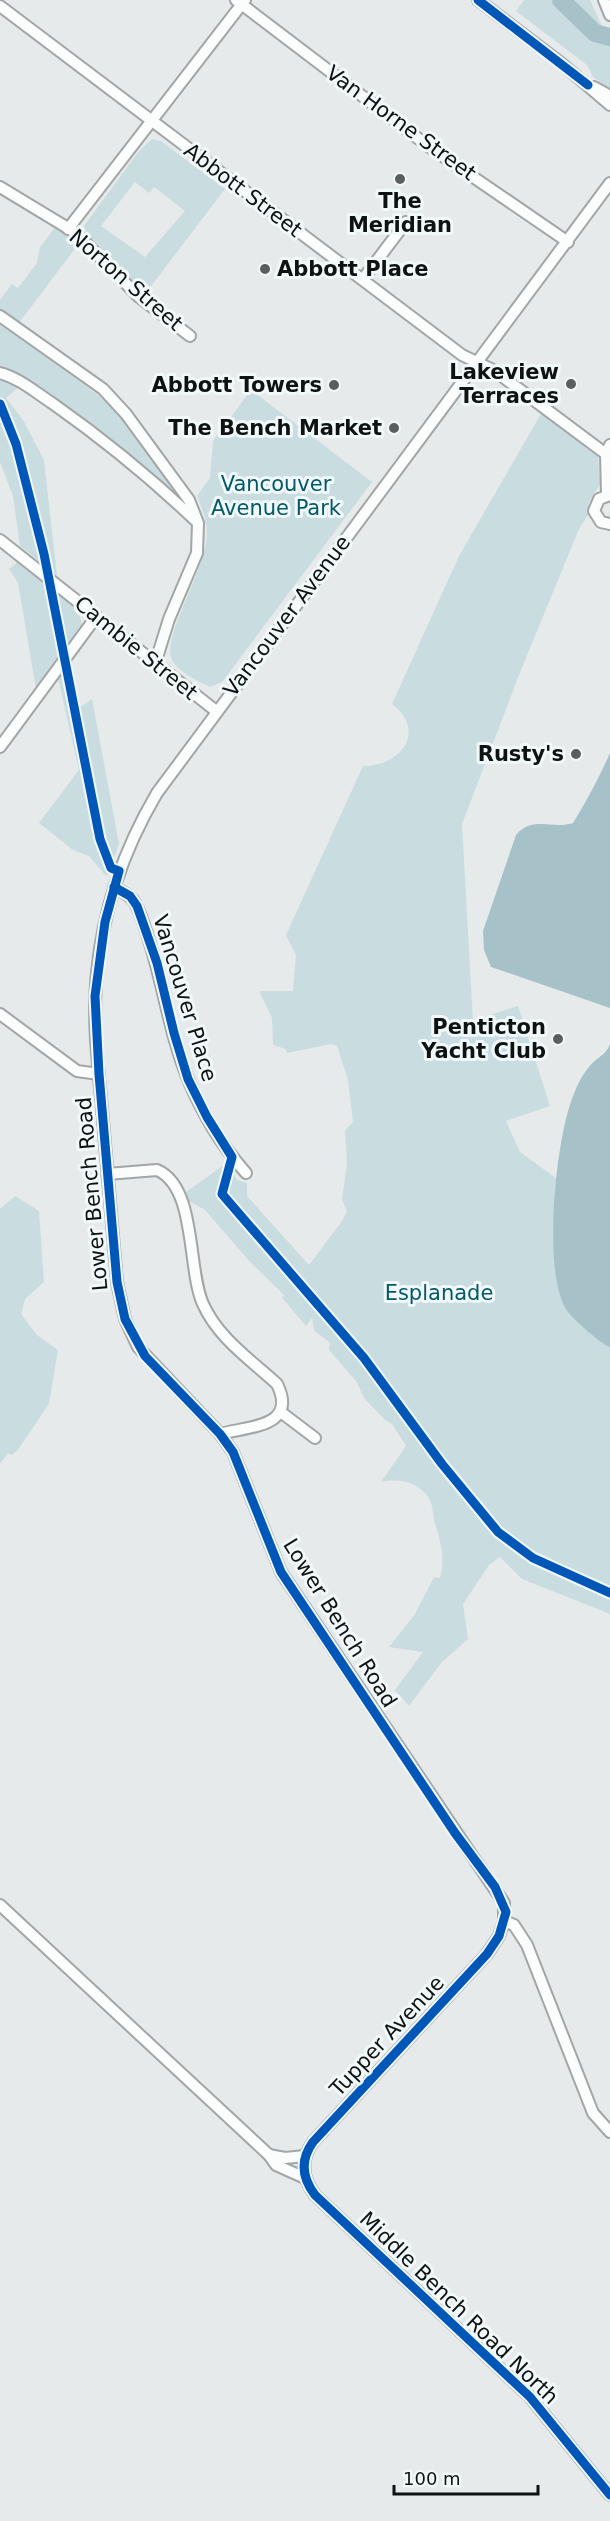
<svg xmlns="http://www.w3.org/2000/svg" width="610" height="2521" viewBox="0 0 610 2521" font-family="'DejaVu Sans',sans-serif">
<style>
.green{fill:#c9dde1;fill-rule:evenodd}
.water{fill:#a6c2c8}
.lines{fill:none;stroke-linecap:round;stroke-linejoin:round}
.river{stroke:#a6c2c8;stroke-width:18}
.minor-casing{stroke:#a3a6a6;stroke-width:14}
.minor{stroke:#fbfcfc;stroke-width:10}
.cycleway-casing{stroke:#f1f8fa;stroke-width:13}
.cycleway{stroke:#0057b8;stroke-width:9}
.poi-dot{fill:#5a5e5e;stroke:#f1f8fa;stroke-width:2}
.labels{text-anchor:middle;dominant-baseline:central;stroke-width:6;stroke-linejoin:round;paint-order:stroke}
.street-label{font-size:21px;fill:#0f1212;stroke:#f1f8fa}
.poi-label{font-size:21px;font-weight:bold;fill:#0f1212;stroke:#f1f8fa;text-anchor:end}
.park-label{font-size:21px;fill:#035967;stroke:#f1f8fa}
</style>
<rect width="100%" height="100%" fill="#e6eaea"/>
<g class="green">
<path d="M524 0H590L610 44V89L593 77 587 65 516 11Z"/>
<path d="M152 139 161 141 225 189 145 294 87 234 84 226 139 151ZM135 182 149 193 154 187 185 211 145 257 101 226Z"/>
<path d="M56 226 79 243 19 323 0 309V300L12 284 18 288 37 263 40 247Z"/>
<path d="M0 322 106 401 137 437 146 453 184 496 189 508 0 369Z"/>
<path d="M0 377 20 386 6 398 23 420 44 460 57 576 20 546 13 496 0 462Z"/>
<path d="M251 390 372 482 222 682 210 687C198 681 178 672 172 660 160 637 208 568 207 532 206 520 202 507 197 496L210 478 213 441Z"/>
<path d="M542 412 598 455 600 484 589 502 588 515 579 529 521 670 462 824 473 1020 518 1006 550 1106 506 1121 520 1152 556 1178 553 1232 568 1312 590 1333 610 1347V1614L522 1579 500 1557 489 1565 463 1604 468 1639 442 1662 409 1706 395 1690 423 1652 389 1647 415 1614 434 1577 440 1578C445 1558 441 1543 435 1523 433 1516 433 1507 430 1500 420 1482 399 1478 381 1482L406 1446 392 1424 385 1420 364 1398 356 1381 329 1350 330 1343 314 1330 312 1318 306 1326 282 1298 284 1295 250 1262 205 1210 189 1201 186 1192 228 1162 237 1180 247 1183V1196L309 1265 342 1221 347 1211 342 1200 347 1164 345 1130 353 1122 348 1080 337 1046 331 1044 287 1053 286 1049 273 1045 272 1018 259 991H293L296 955 286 935 363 766C402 766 427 730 392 704L459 556Z"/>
<path d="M20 560C38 575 85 604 82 629L36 689 18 583 9 569Z"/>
<path d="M68 665 78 705 82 706 92 699 119 844 107 877 89 856 73 850 39 823 79 770 58 678Z"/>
<path d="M15 1196 39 1211 44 1282 25 1299 21 1314 37 1335 58 1350 49 1404 17 1451 12 1455 8 1453 0 1464V1209Z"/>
</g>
<g class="water">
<path d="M610 753V1008L491 967 484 950 483 931 516 835C533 815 552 830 573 823 587 800 599 778 610 753Z"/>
<path d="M610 1044V1347C601 1344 574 1320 568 1312 541 1276 556 1140 572 1099 576 1088 581 1076 589 1067 596 1057 606 1056 610 1044Z"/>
</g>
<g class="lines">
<path class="river" d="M561 0 595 33 610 37"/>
<g class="minor-casing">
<g id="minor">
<path d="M236 0 428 146 568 242"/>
<path d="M478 0 561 63 610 105"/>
<path d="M604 0 610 15"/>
<path d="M0 6 462 355 495 371 606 454"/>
<path d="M594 87 610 96"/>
<path d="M610 183 157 793C124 849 103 908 97 973 92 1018 98 1064 102 1109 107 1167 112 1225 117 1282L125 1319 138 1347 220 1434 233 1452 281 1572 504 1903V1921L499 1936 487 1954 313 2142C300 2160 302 2178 315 2195L530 2397 610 2495"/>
<path d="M0 187 76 233 139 297 190 336"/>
<path d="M68 229 245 0"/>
<path d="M363 279 406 222"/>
<path d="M0 316 103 389 126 414 189 500 198 523 197 553 169 619 155 664"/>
<path d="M0 373C19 378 35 392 52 403 103 439 151 478 196 521"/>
<path d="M607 495 606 454 610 445"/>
<path d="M610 495 599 499 594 511 601 522 610 524"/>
<path d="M0 540 216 711"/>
<path d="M0 747 96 617"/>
<path d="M114 887C121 891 128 894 133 900 140 909 143 923 147 934 163 981 169 1033 188 1079 202 1113 222 1146 246 1173"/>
<path d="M0 1014 77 1071 99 1074"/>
<path d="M107 1174 157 1170C197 1187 187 1269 203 1304 218 1338 251 1360 277 1384 298 1427 250 1426 220 1434"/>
<path d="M282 1413 315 1438"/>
<path d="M0 1905 269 2155 276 2165 305 2178"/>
<path d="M504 1921 514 1925 527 1945 593 2113 610 2132"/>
<path d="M269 2155 285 2158 305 2156"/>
</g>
</g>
<use href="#minor" class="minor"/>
<g class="cycleway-casing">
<g id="cycleway">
<path d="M478 0 588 85"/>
<path d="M0 404 16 444 44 554 100 839 111 868 119 871 105 922 95 996 99 1074 117 1282 125 1319 145 1356 220 1434 233 1452 281 1572 455 1833 495 1887 506 1912 499 1936 487 1954 313 2142C300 2160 302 2178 315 2195L530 2397 610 2495"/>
<path d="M114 887 130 896 137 906 157 963 174 1033 188 1079 207 1117 232 1157 222 1194 364 1358 442 1464 498 1532 533 1558 610 1593"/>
</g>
</g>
<use href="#cycleway" class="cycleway"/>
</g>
<g class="poi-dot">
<circle cx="400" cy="179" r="6"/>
<circle cx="265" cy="269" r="6"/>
<circle cx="571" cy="384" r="6"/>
<circle cx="334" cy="385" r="6"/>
<circle cx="394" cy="428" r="6"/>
<circle cx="576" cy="754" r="6"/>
<circle cx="558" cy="1039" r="6"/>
</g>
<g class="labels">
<g class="street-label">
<text transform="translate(401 123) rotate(36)">Van Horne Street</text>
<text transform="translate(243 190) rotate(37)">Abbott Street</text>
<text transform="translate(126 280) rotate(41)">Norton Street</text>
<text transform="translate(287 616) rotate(-53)">Vancouver Avenue</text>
<text transform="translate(136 648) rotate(39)">Cambie Street</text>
<text transform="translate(185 998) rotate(73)">Vancouver Place</text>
<text transform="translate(92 1194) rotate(-95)">Lower Bench Road</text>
<text transform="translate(340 1623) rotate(58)">Lower Bench Road</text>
<text transform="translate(387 2036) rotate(-47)">Tupper Avenue</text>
<text transform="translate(459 2308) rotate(44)">Middle Bench Road North</text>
</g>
<g class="poi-label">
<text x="400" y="201" text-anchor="middle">The<tspan x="400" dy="24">Meridian</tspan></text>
<text x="277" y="269" text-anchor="start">Abbott Place</text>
<text x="559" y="372">Lakeview<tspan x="559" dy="24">Terraces</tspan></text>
<text x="322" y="385">Abbott Towers</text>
<text x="382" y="428">The Bench Market</text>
<text x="564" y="754">Rusty's</text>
<text x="546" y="1027">Penticton<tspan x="546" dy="24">Yacht Club</tspan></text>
</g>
<g class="park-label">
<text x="276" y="484">Vancouver<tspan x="276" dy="24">Avenue Park</tspan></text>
<text x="439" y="1293">Esplanade</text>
</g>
</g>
<path d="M394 2485v9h144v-9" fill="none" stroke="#0f1212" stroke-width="3"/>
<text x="403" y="2485" font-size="18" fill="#0f1212" stroke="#f1f8fa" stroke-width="4.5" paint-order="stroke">100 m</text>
</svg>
